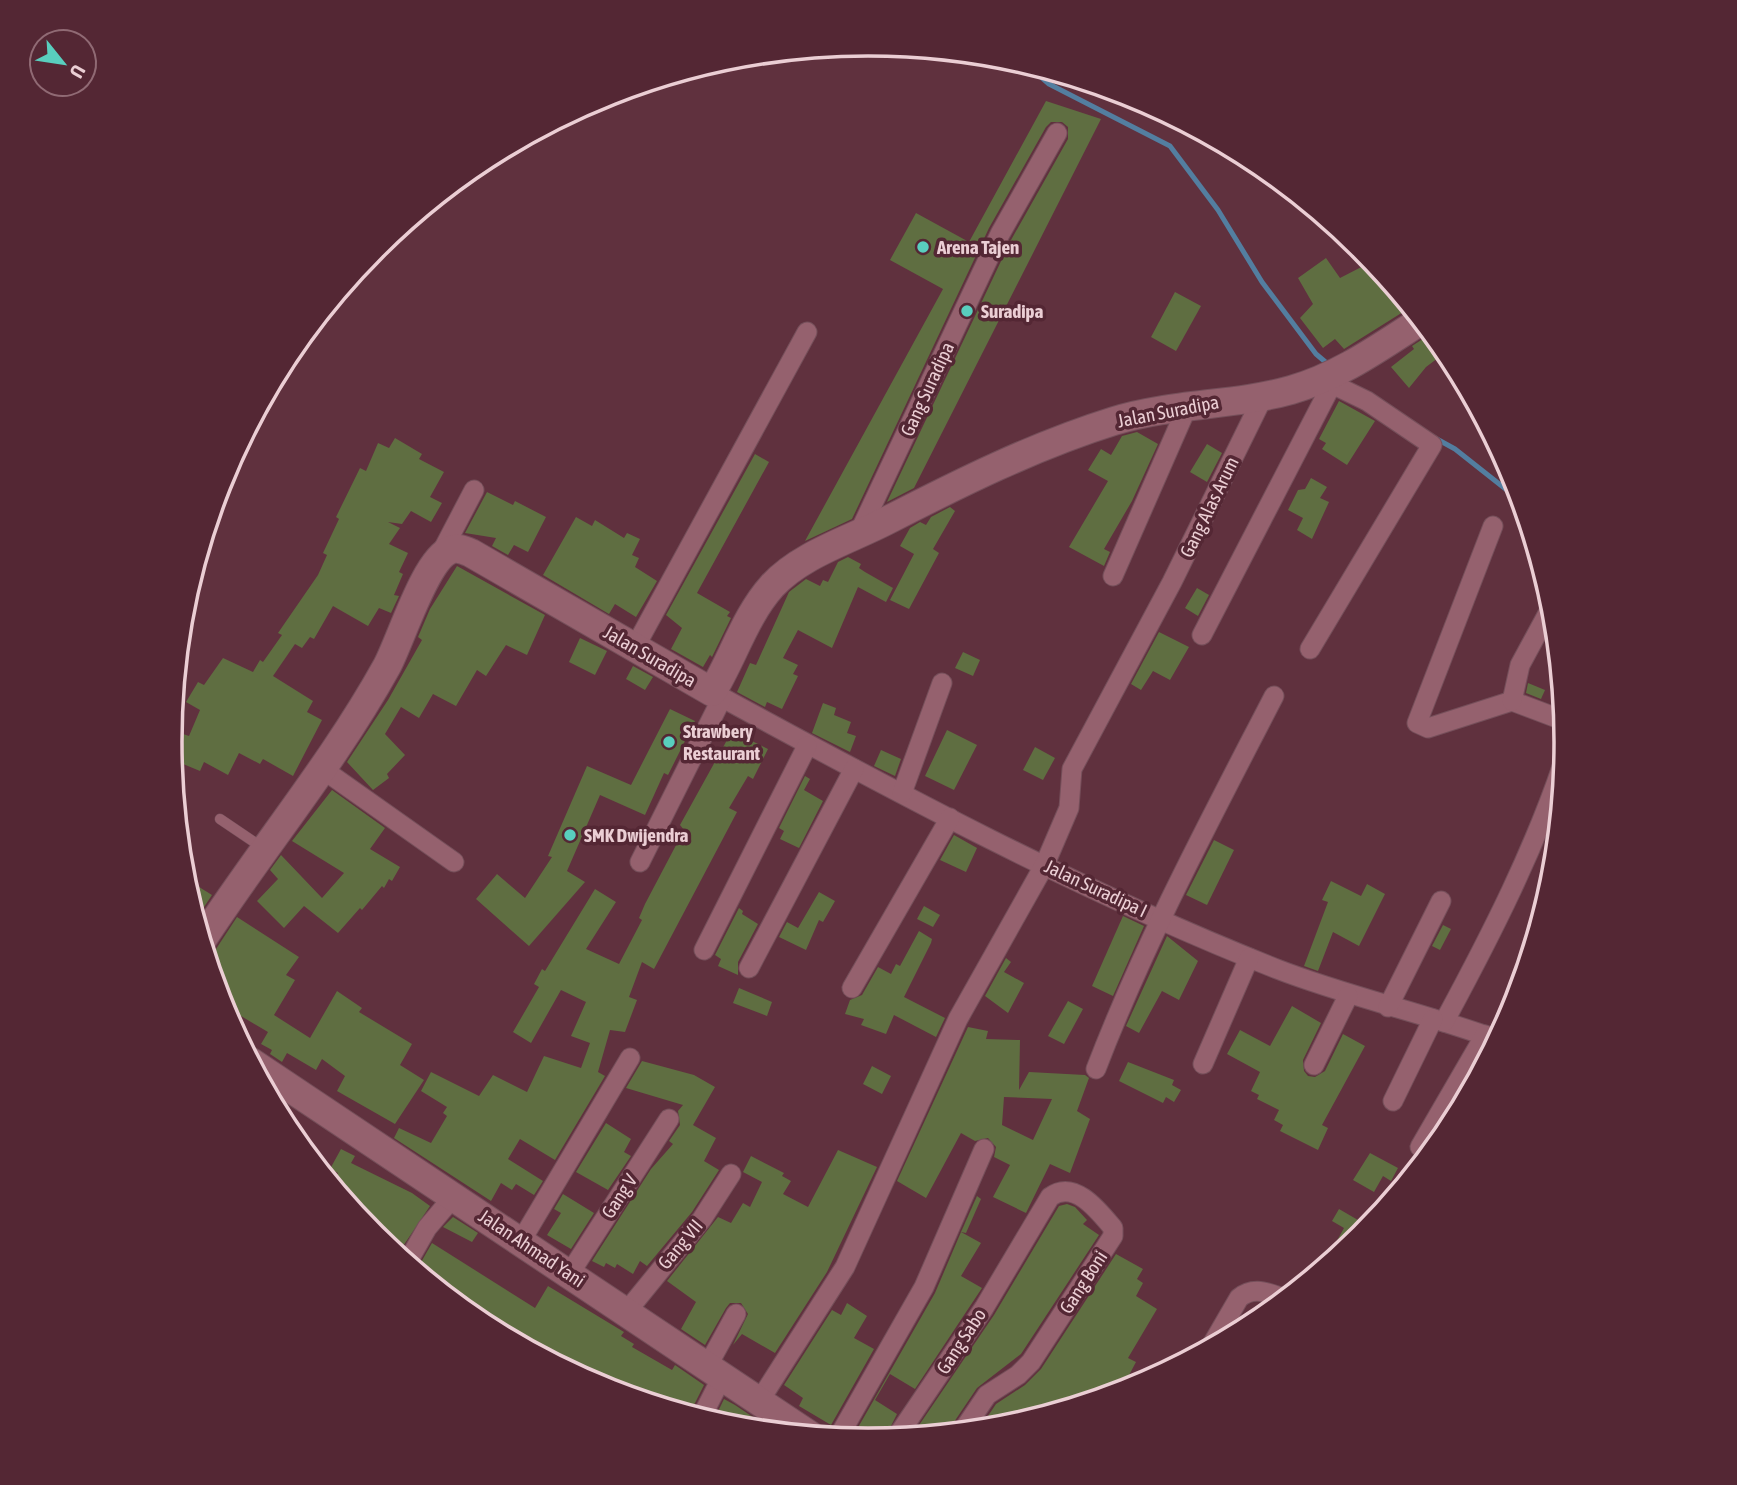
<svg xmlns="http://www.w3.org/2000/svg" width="1737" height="1485" viewBox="0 0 1737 1485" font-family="'Asap Condensed',sans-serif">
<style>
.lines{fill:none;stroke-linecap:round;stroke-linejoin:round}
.stream{stroke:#537ea0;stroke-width:5}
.building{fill:#5f6e41;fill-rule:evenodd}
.lane-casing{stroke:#754f5a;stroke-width:11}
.street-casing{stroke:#754f5a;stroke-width:21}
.secondary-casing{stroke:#754f5a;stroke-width:30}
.lane{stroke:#95616e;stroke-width:10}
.street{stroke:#95616e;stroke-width:19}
.secondary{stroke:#95616e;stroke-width:28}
.poi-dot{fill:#59cebe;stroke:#542734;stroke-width:2.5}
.labels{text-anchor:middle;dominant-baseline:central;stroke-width:7;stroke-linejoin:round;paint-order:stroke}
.poi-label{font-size:19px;font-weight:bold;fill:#ebced4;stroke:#542734;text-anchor:start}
.street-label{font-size:19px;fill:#ebced4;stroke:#542734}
.rim{fill:none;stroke:#ebced4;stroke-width:3.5}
</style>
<rect width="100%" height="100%" fill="#60313e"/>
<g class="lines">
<g class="stream">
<path d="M1025 63 1049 84 1170 146 1218 210 1262 282 1316 354 1329 365"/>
<path d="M1435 438 1455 449 1522 502"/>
</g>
</g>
<g class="building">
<path d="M1046 101 1101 119 914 488 887 502 1011 240 1068 139V127L1062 122H1051L1046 127 989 228 852 519 805 541 943 289 890 260 916 213 969 242Z"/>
<path d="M1326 258 1340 278 1373 261 1411 307 1344 349 1335 339 1323 348 1300 318 1313 304 1298 278Z"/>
<path d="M1175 292 1201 306 1176 351 1151 337Z"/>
<path d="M1432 333 1446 352 1426 367 1409 388 1391 367 1414 349 1412 346Z"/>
<path d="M1339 401 1375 421 1347 465 1322 449 1326 443 1319 439Z"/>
<path d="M1137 432 1158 444 1132 501 1104 549 1110 552 1104 566 1069 547 1108 481 1088 470 1101 449 1111 455 1122 436Z"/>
<path d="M395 438 422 454 419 459 444 472 430 497 442 503 431 522 411 511 402 524 388 522 400 528 389 544 408 553 399 572 403 574 394 595 399 596 391 613 379 608 368 626 333 606 314 639 310 637 302 648 295 644 273 676 313 701 307 712 322 720 293 776 263 759 260 764 239 753 228 775 204 762 200 771 171 759V730L189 736 200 710 186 702 198 682 204 685 223 658 253 672 260 660 263 662 282 635 278 633 318 575 327 555 323 553 339 519 336 517 360 468 366 471 378 443 389 448Z"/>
<path d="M1207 444 1222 453 1207 482 1190 472Z"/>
<path d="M755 454 769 462 697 593 730 612 727 616 731 618 712 657 710 655 703 667 671 649 682 628 666 615Z"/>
<path d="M1311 478 1327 487 1320 498 1329 502 1312 539 1297 530 1303 518 1288 510 1298 490 1305 489Z"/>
<path d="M487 492 513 505 515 501 546 517 528 552 514 545 508 555 492 546 496 538 465 533Z"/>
<path d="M950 507 955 511 933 549 939 553 909 609 890 600 914 554 900 546 910 528 920 522 926 525 931 517Z"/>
<path d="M576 517 592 526 595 520 624 538 627 533 640 539 632 555 639 558 635 567 657 581 636 617 615 604 609 614 543 575Z"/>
<path d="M848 557 861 564 859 568 865 572 893 588 886 602 858 587 832 648 798 630 783 658 798 665 793 674 798 676 782 709 767 702 765 707 737 692 750 663 756 665 789 592 806 579 820 586 823 580 828 582 838 562Z"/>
<path d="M457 566 545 615 527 655 506 645 486 676 477 670 456 706 433 694 419 718 401 707 385 734 405 755 387 774 389 778 373 790 347 762 388 700 422 640 418 637 430 609Z"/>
<path d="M1197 588 1209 595 1198 616 1185 608Z"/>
<path d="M1159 632 1189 647 1170 680 1153 671 1141 690 1131 684Z"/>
<path d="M580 638 607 651 595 675 569 662Z"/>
<path d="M963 652 980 660 973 676 955 668Z"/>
<path d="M633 666 653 677 645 690 626 679Z"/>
<path d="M1528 683 1545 690 1541 699 1526 693Z"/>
<path d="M823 703 836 708 834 715 851 722 847 733 856 736 850 752 812 733Z"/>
<path d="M670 709 695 721 668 775 664 773 645 815 600 795 567 871 585 882 529 946 476 899 497 874 525 898 552 857 548 856 587 766 631 785Z"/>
<path d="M947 730 977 745 954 790 925 776Z"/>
<path d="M732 731 768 749 753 779 748 776 729 808 737 812 654 969 642 962 629 997 637 1000 625 1032 610 1030 598 1072 605 1076 555 1160 520 1139 508 1159 543 1181 534 1195 516 1184 512 1190 501 1183 491 1201 394 1138 399 1128 431 1143 447 1116 443 1113 447 1107 421 1091 431 1072 479 1096 493 1075 527 1092 544 1056 581 1068 590 1043 571 1036 586 1002 561 990 531 1043 513 1032 539 987 534 984 542 969 545 971 595 889 616 902 586 949 619 964 642 920 639 918 645 904 684 830 680 825Z"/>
<path d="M1035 747 1055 758 1043 780 1023 770Z"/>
<path d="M881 750 901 759 895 776 874 766Z"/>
<path d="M805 776 810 779 804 790 823 801 799 848 780 839 784 831 779 828Z"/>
<path d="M332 790 385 828 370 849 400 867 392 881 389 879 384 888 382 886 362 910 360 908 338 933 304 906 284 928 257 901 278 879 270 870 281 855 322 898 344 873 292 841Z"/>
<path d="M954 835 977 848 966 872 940 860Z"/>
<path d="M1214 840 1234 850 1207 905 1186 895Z"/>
<path d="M183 877 212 895 196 919 195 918Z"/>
<path d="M1331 881 1361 896 1367 884 1385 894 1359 946 1333 932 1318 971 1304 966 1328 902 1322 900Z"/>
<path d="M819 892 835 901 823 922 819 920 806 950 779 937 787 922 798 928Z"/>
<path d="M924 906 940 915 933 927 917 919Z"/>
<path d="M739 908 743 911 742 914 758 924 738 962V975L718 966 721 959 715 955Z"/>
<path d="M1123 916 1144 926 1113 996 1092 986Z"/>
<path d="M237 917 299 957 286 975 295 980 274 1015 310 1038 337 991 362 1008 359 1012 412 1044 400 1065 424 1080 395 1124 337 1091 345 1076 322 1059 316 1070 287 1053 282 1062 270 1054 272 1050 261 1044 268 1032 241 1016 233 1029 223 1010 206 956 216 949Z"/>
<path d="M1443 925 1451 929 1440 950 1432 946Z"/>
<path d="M919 931 932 939 931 943 904 997 945 1018 936 1037 894 1015 886 1034 861 1025 864 1019 845 1014 850 1000 862 995 878 967 891 974 896 964 900 966Z"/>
<path d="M1167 936 1198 961 1179 1000 1162 991 1139 1033 1126 1026Z"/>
<path d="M1006 958 1011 962 1004 972 1024 983 1008 1013 985 996Z"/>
<path d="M739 988 772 1002 767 1016 733 1003Z"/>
<path d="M1068 1001 1083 1009 1064 1044 1048 1036Z"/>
<path d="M1292 1006 1321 1023 1303 1060 1304 1071 1308 1076 1315 1077 1325 1071 1343 1034 1365 1046 1322 1125 1328 1128 1318 1150 1280 1131 1283 1125 1274 1120 1279 1110 1257 1099 1259 1095 1251 1091 1260 1072 1227 1054 1240 1030 1270 1046Z"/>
<path d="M968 1027 988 1031 986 1039 1020 1040 1019 1090 1029 1072 1085 1075 1089 1078 1077 1111 1090 1119 1070 1173 1050 1164 1026 1213 993 1197 1010 1165 994 1157 996 1147 988 1138 975 1141 961 1133 926 1198 897 1181ZM1004 1097 1052 1099 1033 1140 1002 1125Z"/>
<path d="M642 1061 694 1075 715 1087 693 1125 716 1138 704 1161 719 1170 692 1212 647 1266 640 1261 633 1274 617 1264 615 1268 606 1263 604 1267 592 1261 651 1169 673 1144 669 1141 680 1125 678 1111 683 1105 626 1088Z"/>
<path d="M1128 1062 1174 1080 1172 1085 1181 1090 1174 1102 1166 1097 1163 1103 1119 1081Z"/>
<path d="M872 1066 891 1076 882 1094 863 1084Z"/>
<path d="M606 1123 631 1139 624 1152 631 1156 608 1190 576 1172Z"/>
<path d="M341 1149 355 1156 351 1163 412 1193 430 1206 397 1255 371 1233 380 1221 347 1204 332 1184 338 1173 330 1169Z"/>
<path d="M838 1150 877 1167 827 1272 775 1353 742 1334 733 1345 748 1314 741 1303H730L726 1308 705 1345 681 1329 696 1302 667 1281 718 1217 731 1223 743 1203 750 1207 762 1182 743 1172 751 1156 784 1173 782 1176 791 1181 783 1194 808 1207Z"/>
<path d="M1370 1153 1398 1168 1391 1181 1383 1176 1374 1192 1353 1180Z"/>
<path d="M563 1194 594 1213 571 1249 547 1235 561 1213 554 1209Z"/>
<path d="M977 1196 981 1199 966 1233 961 1232Z"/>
<path d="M1067 1204 1075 1207 1087 1220 1083 1224 1099 1235 1021 1354 977 1388 952 1425 950 1433 911 1437 994 1315 1059 1206Z"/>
<path d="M1339 1209 1370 1227 1344 1252 1334 1246 1344 1228 1332 1221Z"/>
<path d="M453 1217 478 1233 472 1242 443 1227Z"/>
<path d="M961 1232 981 1243 961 1276 982 1288 915 1389 890 1374 875 1400 897 1414 884 1440 872 1441 856 1431 935 1293Z"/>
<path d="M432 1243 535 1308 548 1286 624 1332 621 1336 634 1344 632 1347 672 1370 675 1365 704 1385 689 1415 601 1388 498 1333 501 1328 462 1308 416 1271Z"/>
<path d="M1116 1254 1143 1269 1137 1279 1143 1283 1136 1296 1157 1309 1128 1358 1136 1362 1127 1379 1139 1386 1004 1428 978 1431 996 1404 1025 1385 1041 1369Z"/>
<path d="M847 1303 867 1316 854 1338 874 1349 831 1425 799 1406 803 1398 784 1385 832 1310 841 1315Z"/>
<path d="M724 1399 735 1405 775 1432 732 1428 713 1422Z"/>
</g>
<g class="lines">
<g class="lane-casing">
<path id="lane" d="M220 819 263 848"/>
</g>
<g class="street-casing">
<g id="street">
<path d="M1493 526 1417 723 1428 728 1512 701 1565 721"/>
<path d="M858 535 1000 234 1057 133"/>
<path d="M439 557 474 490"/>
<path d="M1113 576 1188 405"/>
<path d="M1202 635 1332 384 1367 401 1432 445 1310 649"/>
<path d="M635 647 807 332"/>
<path d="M712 692C895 792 1082 892 1277 969 1349 997 1425 1013 1498 1040"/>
<path d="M1512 701 1520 665 1553 604"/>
<path d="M321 768 454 862"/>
<path d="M902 793 942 683"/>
<path d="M640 862 722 698"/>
<path d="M704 950 807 746"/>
<path d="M749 968 854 769"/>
<path d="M852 988 950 818"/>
<path d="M1388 1007 1441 901"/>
<path d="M1444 1022C1491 935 1535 849 1566 755"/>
<path d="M1203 1064 1249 958"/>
<path d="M1314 1065 1348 996"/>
<path d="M1096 1069C1145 941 1211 818 1274 696"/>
<path d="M1393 1101 1433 1019"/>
<path d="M1420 1147 1485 1035"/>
<path d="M521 1241 630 1058"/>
<path d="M407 1263 427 1228 454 1196"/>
<path d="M570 1273 669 1119"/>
<path d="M627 1311 702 1219 731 1174"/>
<path d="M1210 1348 1239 1298C1255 1285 1269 1294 1287 1299"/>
<path d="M708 1365 736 1314"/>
<path d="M760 1400 845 1267 958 1019 1045 864 1069 808 1072 769 1172 582 1264 395"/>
<path d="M701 1418 723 1375"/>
<path d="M838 1438 924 1287 984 1149"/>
<path d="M896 1438 984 1308 1050 1197C1074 1179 1098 1210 1113 1228V1236L1031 1362 1018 1375 987 1395 962 1432"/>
</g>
</g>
<g class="secondary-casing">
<g id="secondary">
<path d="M202 940C262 848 334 762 387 666 401 640 425 560 450 550 457 547 464 550 471 553L712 692C733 658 745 616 772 586 800 555 849 540 886 521 960 483 1034 446 1114 421 1172 403 1234 406 1291 390 1340 376 1380 347 1422 320"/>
<path d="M251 1062 811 1436"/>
</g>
</g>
<use href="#lane" class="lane"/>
<use href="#street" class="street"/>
<use href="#secondary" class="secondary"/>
</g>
<g class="poi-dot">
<circle cx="923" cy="247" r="7"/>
<circle cx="967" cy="311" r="7"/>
<circle cx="669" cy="742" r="7"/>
<circle cx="570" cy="835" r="7"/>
</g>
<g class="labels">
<g class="poi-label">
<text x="937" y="247">Arena Tajen</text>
<text x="981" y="311">Suradipa</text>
<text x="683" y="731">Strawbery<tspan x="683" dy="22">Restaurant</tspan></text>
<text x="584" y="835">SMK Dwijendra</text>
</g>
<g class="street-label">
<text transform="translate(927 389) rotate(-65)">Gang Suradipa</text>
<text transform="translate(1168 411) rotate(-11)">Jalan Suradipa</text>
<text transform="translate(1209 507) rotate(-64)">Gang Alas Arum</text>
<text transform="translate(650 656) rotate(30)">Jalan Suradipa</text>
<text transform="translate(1096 888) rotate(25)">Jalan Suradipa I</text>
<text transform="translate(619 1196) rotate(-57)">Gang V</text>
<text transform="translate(680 1244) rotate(-50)">Gang VII</text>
<text transform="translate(532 1248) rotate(34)">Jalan Ahmad Yani</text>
<text transform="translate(1083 1282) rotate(-57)">Gang Boni</text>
<text transform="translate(961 1341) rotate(-57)">Gang Sabo</text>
</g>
</g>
<path d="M0 0H1737V1485H0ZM182 742a686 686 0 1 1 1372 0a686 686 0 1 1-1372 0Z" fill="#542734" fill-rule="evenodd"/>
<path class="rim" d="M182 742a686 686 0 1 1 1372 0a686 686 0 1 1-1372 0Z"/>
<g transform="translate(63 63) rotate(120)"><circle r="33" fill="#542734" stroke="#906a74" stroke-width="2"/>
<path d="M0-5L12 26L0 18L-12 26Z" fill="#59cebe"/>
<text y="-10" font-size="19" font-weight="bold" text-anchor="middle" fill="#ebced4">U</text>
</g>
</svg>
